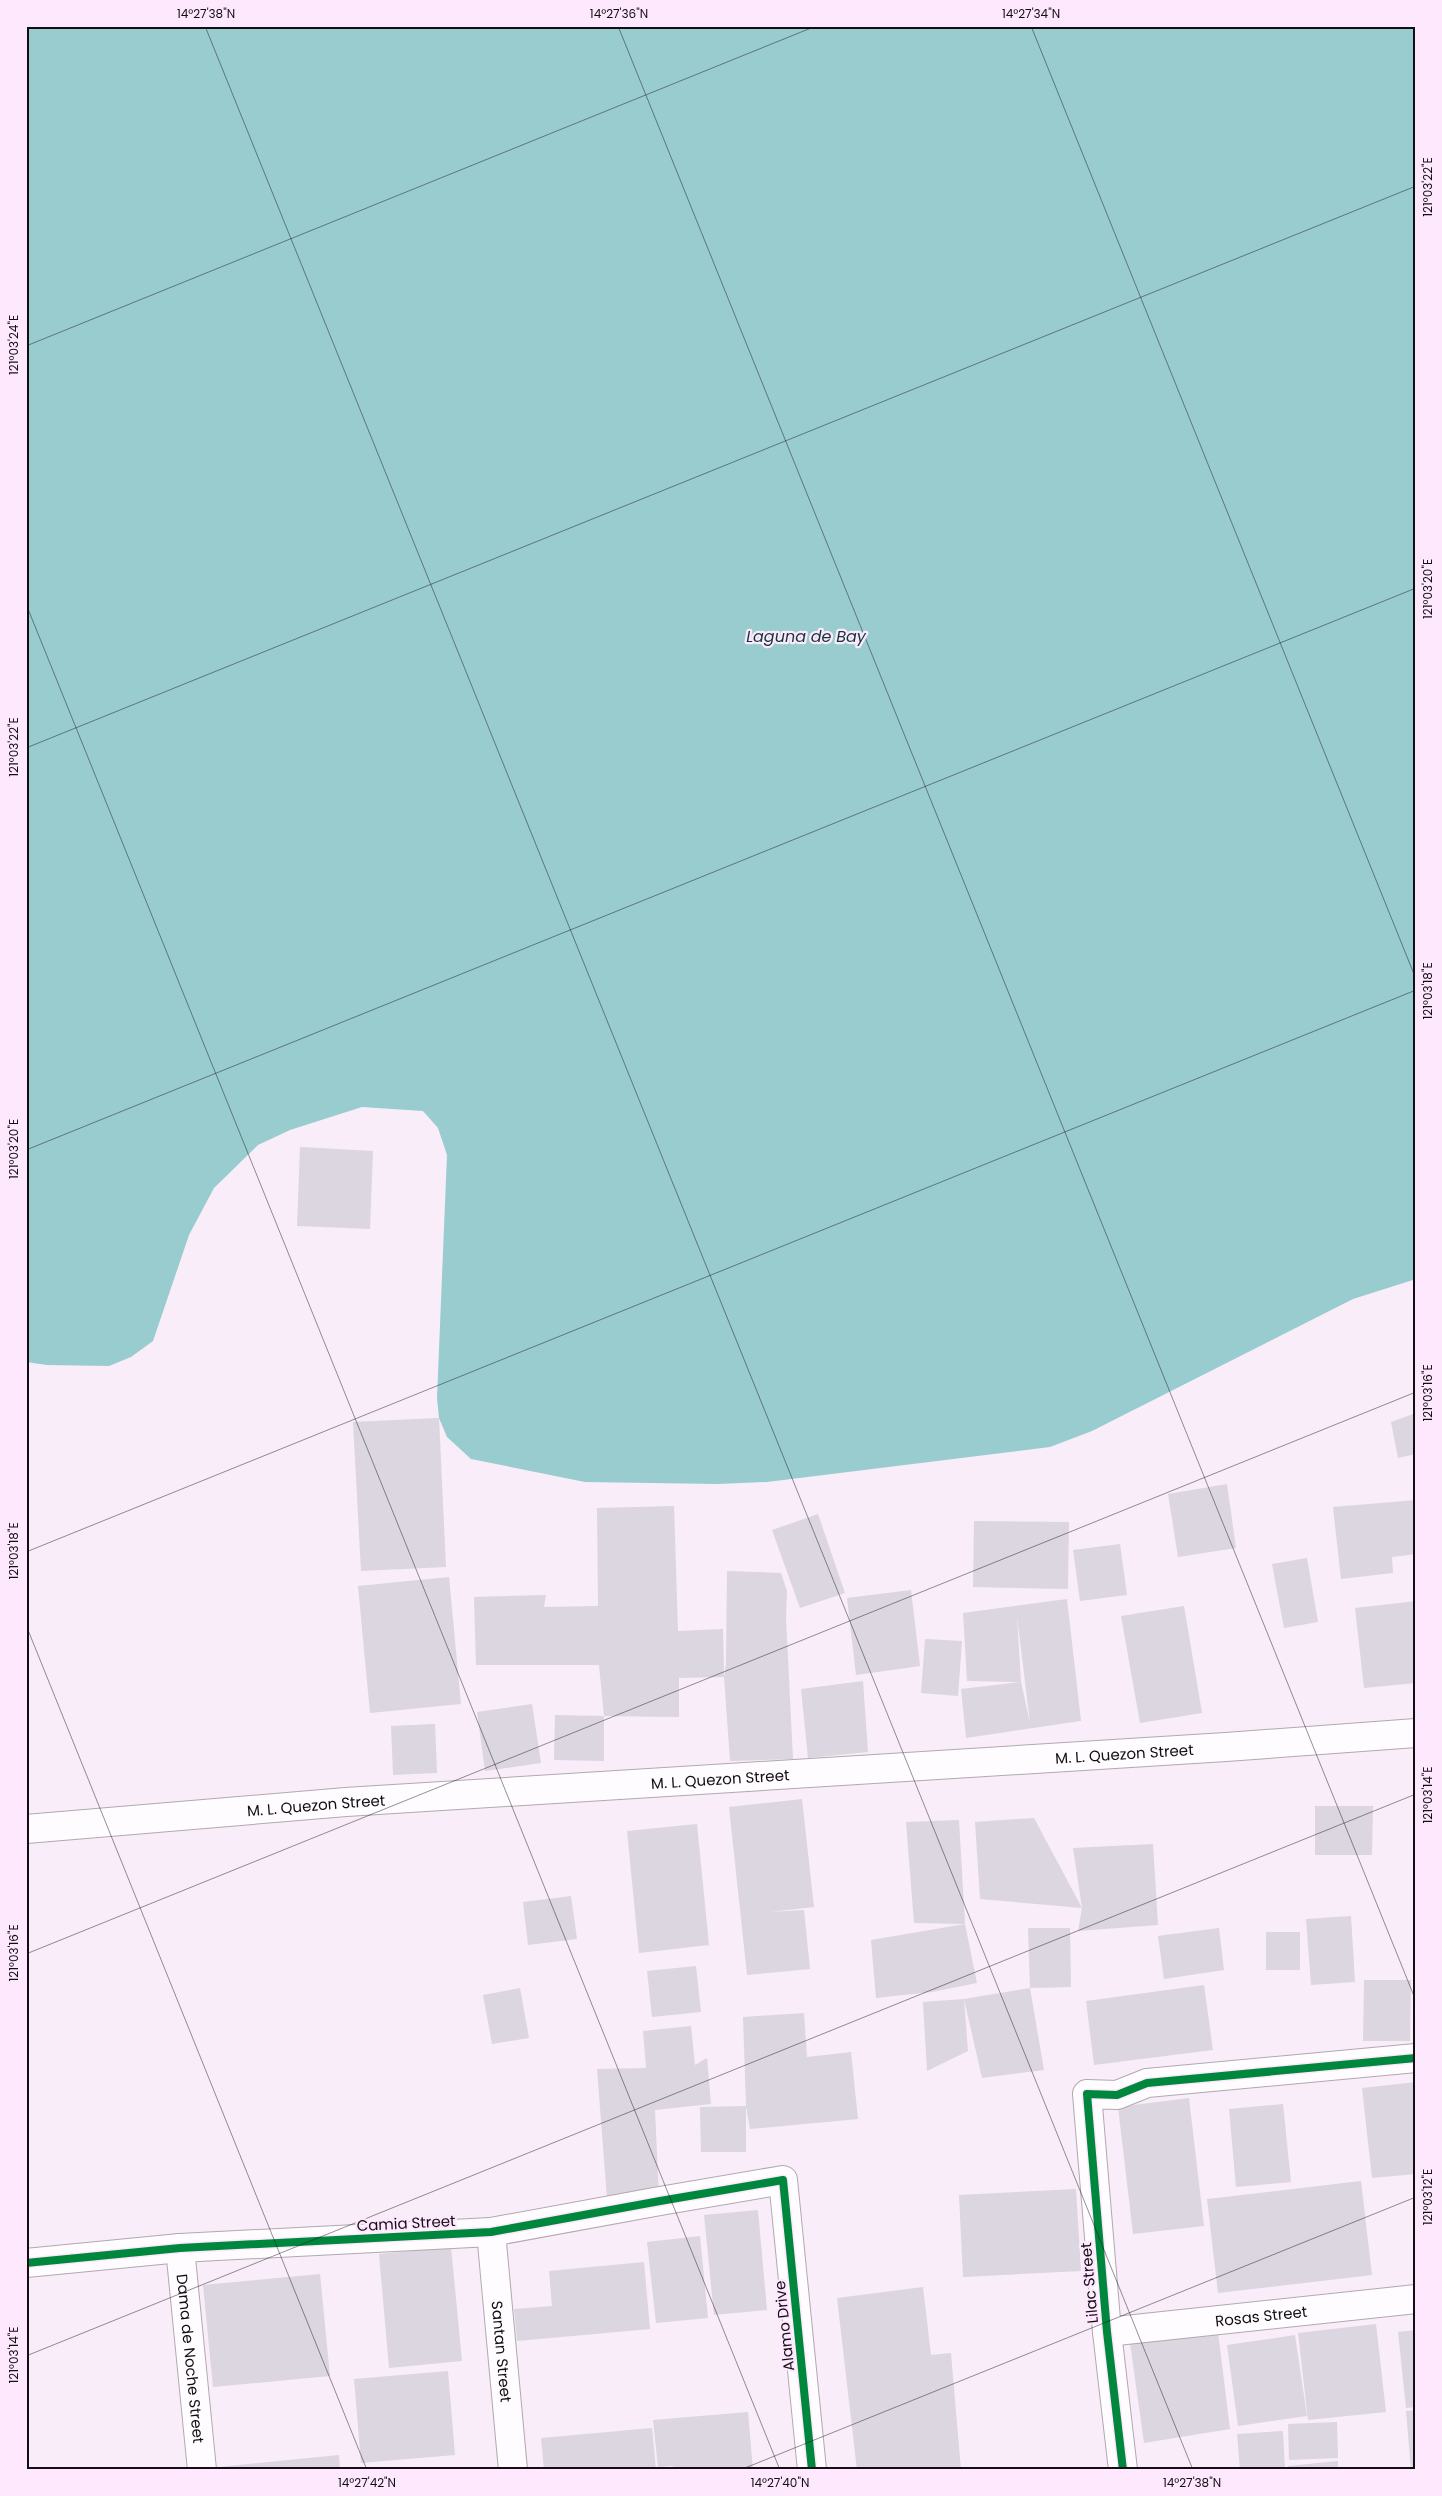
<svg xmlns="http://www.w3.org/2000/svg" width="1442" height="2496" viewBox="0 0 1442 2496" font-family="Poppins,sans-serif">
<style>
.water{fill:#98cccf}
.building{fill:#dbd6df}
.lines{fill:none;stroke-linecap:round;stroke-linejoin:round}
.street-casing{stroke:#b1a9b1;stroke-width:30}
.secondary-casing{stroke:#b1a9b1;stroke-width:30}
.street{stroke:#fefcfe;stroke-width:28}
.secondary{stroke:#fefcfe;stroke-width:28}
.cycleway-casing{stroke:#fde8fd;stroke-width:11}
.cycleway{stroke:#00873e;stroke-width:8}
.ticks{fill:none;stroke:#140d14;stroke-width:1;stroke-opacity:0.45}
.labels{text-anchor:middle;dominant-baseline:central;stroke-width:4.5;stroke-linejoin:round;paint-order:stroke}
.street-label{font-size:15px;fill:#140d14;stroke:#fde8fd}
.water-label{font-size:16px;font-style:italic;fill:#103737;stroke:#fde8fd}
.neatline{fill:none;stroke:#140d14;stroke-width:2}
.ticks-label{font-size:12px;text-anchor:middle;fill:#140d14}
</style>
<rect width="100%" height="100%" fill="#f8edf8"/>
<path class="water" d="M26 26H1416V1279L1353 1299 1092 1431 1050 1447 767 1482 718 1484 585 1482 471 1459 447 1437 439 1418 437 1398 447 1155 438 1128 423 1111 362 1107 290 1130 258 1145 214 1188 189 1235 153 1341 131 1357 109 1366 47 1365 26 1362Z"/>
<g class="building">
<path d="M300 1147 373 1151 370 1229 297 1226Z"/>
<path d="M1416 1413V1454L1398 1458 1391 1422Z"/>
<path d="M439 1418 446 1567 361 1571 353 1422Z"/>
<path d="M1227 1484 1236 1548 1178 1557 1168 1494Z"/>
<path d="M1416 1500V1554L1392 1557 1393 1573 1341 1579 1333 1507Z"/>
<path d="M674 1506 678 1631 723 1629 724 1677 679 1678V1717L604 1716V1761L554 1760 555 1715 604 1716 599 1665H476L474 1597 546 1595 544 1607 598 1606 597 1508Z"/>
<path d="M818 1514 845 1593 800 1608 772 1530Z"/>
<path d="M974 1521 1069 1522 1068 1589 973 1587Z"/>
<path d="M1120 1544 1127 1595 1080 1601 1073 1550Z"/>
<path d="M1307 1558 1318 1622 1284 1628 1272 1564Z"/>
<path d="M727 1571 781 1573 787 1591 786 1618 793 1759 730 1761 724 1677 726 1664Z"/>
<path d="M449 1577 461 1704 370 1713 358 1586Z"/>
<path d="M911 1590 920 1666 856 1675 847 1598Z"/>
<path d="M1067 1599 1081 1721 966 1738 961 1689 1021 1682 1030 1723 1017 1616 1021 1682 967 1681 963 1613Z"/>
<path d="M1416 1601V1683L1364 1688 1355 1608Z"/>
<path d="M1184 1606 1202 1713 1140 1723 1121 1616Z"/>
<path d="M925 1639 962 1641 958 1696 921 1693Z"/>
<path d="M863 1681 868 1752 808 1758 801 1689Z"/>
<path d="M532 1704 541 1763 485 1771 477 1712Z"/>
<path d="M435 1724 437 1773 393 1775 391 1726Z"/>
<path d="M802 1799 814 1907 770 1912 804 1910 810 1969 747 1975 729 1807Z"/>
<path d="M1315 1806H1373L1372 1855H1315Z"/>
<path d="M1034 1818 1082 1908 980 1899 975 1822Z"/>
<path d="M959 1820 965 1924 914 1923 906 1822Z"/>
<path d="M697 1824 709 1945 639 1953 627 1831Z"/>
<path d="M1153 1844 1158 1925 1078 1931 1082 1908 1073 1848Z"/>
<path d="M571 1896 577 1939 528 1945 523 1902Z"/>
<path d="M1351 1916 1355 1982 1311 1985 1306 1919Z"/>
<path d="M965 1924 977 1983 932 1992 876 1998 871 1940Z"/>
<path d="M1028 1928H1070L1071 1987 1030 1988Z"/>
<path d="M1219 1928 1224 1970 1164 1979 1158 1936Z"/>
<rect x="1266" y="1932" width="34" height="38"/>
<path d="M696 1966 701 2012 652 2017 647 1971Z"/>
<path d="M1364 1980H1411L1410 2041H1363Z"/>
<path d="M1204 1985 1213 2050 1094 2065 1086 2001Z"/>
<path d="M520 1988 529 2038 492 2044 483 1995Z"/>
<path d="M1030 1988 1044 2070 982 2078 964 1999Z"/>
<path d="M964 1999 968 2051 927 2071 923 2002Z"/>
<path d="M804 2013 807 2057 851 2052 858 2119 750 2129 746 2106 743 2017Z"/>
<path d="M691 2026 695 2065 707 2058 711 2104 655 2110 659 2197 607 2198 597 2069 646 2068 643 2031Z"/>
<path d="M1416 2082V2174L1372 2178 1362 2088Z"/>
<path d="M1189 2098 1204 2226 1133 2234 1118 2107Z"/>
<path d="M1283 2104 1291 2182 1236 2187 1229 2109Z"/>
<path d="M746 2106V2152H701L700 2107Z"/>
<path d="M1361 2181 1372 2275 1218 2293 1207 2199Z"/>
<path d="M1076 2189 1081 2271 963 2277 959 2195Z"/>
<path d="M758 2210 767 2310 714 2315 704 2215Z"/>
<path d="M700 2236 708 2318 656 2323 647 2242Z"/>
<path d="M451 2247 462 2361 389 2368 379 2254Z"/>
<path d="M644 2262 650 2329 517 2341 514 2309 552 2306 549 2271Z"/>
<path d="M320 2274 330 2376 213 2387 203 2285Z"/>
<path d="M923 2287 931 2355 951 2353 961 2470H857L837 2298Z"/>
<path d="M1376 2324 1386 2412 1308 2420 1298 2333Z"/>
<path d="M1416 2330V2407L1406 2408 1398 2332Z"/>
<path d="M1218 2332 1230 2429 1144 2443 1130 2343Z"/>
<path d="M1295 2335 1307 2416 1238 2426 1227 2345Z"/>
<path d="M448 2371 455 2455 361 2463 354 2379Z"/>
<path d="M1416 2410V2470H1411L1406 2411Z"/>
<path d="M748 2412 753 2470H673V2466L658 2467 653 2420Z"/>
<path d="M1337 2422 1338 2458 1289 2460 1288 2424Z"/>
<path d="M652 2428 656 2470H544L541 2438Z"/>
<path d="M1283 2431 1285 2470H1240L1237 2434Z"/>
<path d="M339 2455 340 2470H219V2467Z"/>
<path d="M1338 2461V2470H1288V2466Z"/>
</g>
<g class="lines">
<g class="street-casing">
<g id="street">
<path id="s1" d="M491 2232 513 2470"/>
<path id="s2" d="M180 2248 202 2470"/>
<path d="M26 2263 180 2248 491 2232 660 2201 783 2180 812 2470"/>
<path id="s3" d="M1107 2332 1416 2299"/>
<path d="M1123 2470 1107 2332 1087 2094 1117 2095 1147 2083 1416 2058"/>
</g>
</g>
<g class="secondary-casing">
<g id="secondary">
<path id="s4" d="M26 1829 346 1802 1226 1747 1416 1733"/>
</g>
</g>
<use href="#street" class="street"/>
<use href="#secondary" class="secondary"/>
<g class="cycleway-casing">
<g id="cycleway">
<path d="M26 2263 180 2248 491 2232 660 2201 783 2180 812 2470"/>
<path d="M1123 2470 1107 2332 1087 2094 1117 2095 1147 2083 1416 2058"/>
</g>
</g>
<use href="#cycleway" class="cycleway"/>
</g>
<path class="ticks" d="M205 26 1193 2470M618 26 1416 2001M1031 26 1416 979M26 346 816 26M26 604 780 2470M26 748 1416 186M26 1150 1416 588M26 1552 1416 990M26 1625 367 2470M26 1954 1416 1392M26 2356 1416 1794M740 2470 1416 2197"/>
<g class="labels">
<g class="street-label">
<text stroke="none"><textPath href="#s4" startOffset="1101">M. L. Quezon Street</textPath></text>
<text stroke="none"><textPath href="#s4" startOffset="696">M. L. Quezon Street</textPath></text>
<text stroke="none"><textPath href="#s4" startOffset="291">M. L. Quezon Street</textPath></text>
<text transform="translate(406 2223) rotate(-3)">Camia Street</text>
<text transform="translate(1089 2283) rotate(-95)">Lilac Street</text>
<text stroke="none"><textPath href="#s3" startOffset="155">Rosas Street</textPath></text>
<text transform="translate(784 2326) rotate(-96)">Alamo Drive</text>
<text stroke="none"><textPath href="#s1" startOffset="120">Santan Street</textPath></text>
<text stroke="none"><textPath href="#s2" startOffset="111">Dama de Noche Street</textPath></text>
</g>
<g class="water-label">
<text x="806" y="636">Laguna de Bay</text>
</g>
</g>
<rect width="1442" height="2496" fill="none" stroke="#fde8fd" stroke-width="55"/>
<rect x="28" y="28" width="1386" height="2440" class="neatline"/>
<g class="ticks-label">
<text x="206" y="18">14°27'38"N</text>
<text x="619" y="18">14°27'36"N</text>
<text x="1031" y="18">14°27'34"N</text>
<text transform="translate(1428 187) rotate(-90)" y="4">121°03'22"E</text>
<text transform="translate(14 345) rotate(-90)" y="4">121°03'24"E</text>
<text transform="translate(1428 589) rotate(-90)" y="4">121°03'20"E</text>
<text transform="translate(14 747) rotate(-90)" y="4">121°03'22"E</text>
<text transform="translate(1428 991) rotate(-90)" y="4">121°03'18"E</text>
<text transform="translate(14 1149) rotate(-90)" y="4">121°03'20"E</text>
<text transform="translate(1428 1393) rotate(-90)" y="4">121°03'16"E</text>
<text transform="translate(14 1551) rotate(-90)" y="4">121°03'18"E</text>
<text transform="translate(1428 1795) rotate(-90)" y="4">121°03'14"E</text>
<text transform="translate(14 1953) rotate(-90)" y="4">121°03'16"E</text>
<text transform="translate(1428 2197) rotate(-90)" y="4">121°03'12"E</text>
<text transform="translate(14 2355) rotate(-90)" y="4">121°03'14"E</text>
<text x="367" y="2487">14°27'42"N</text>
<text x="780" y="2487">14°27'40"N</text>
<text x="1192" y="2487">14°27'38"N</text>
</g>
</svg>
